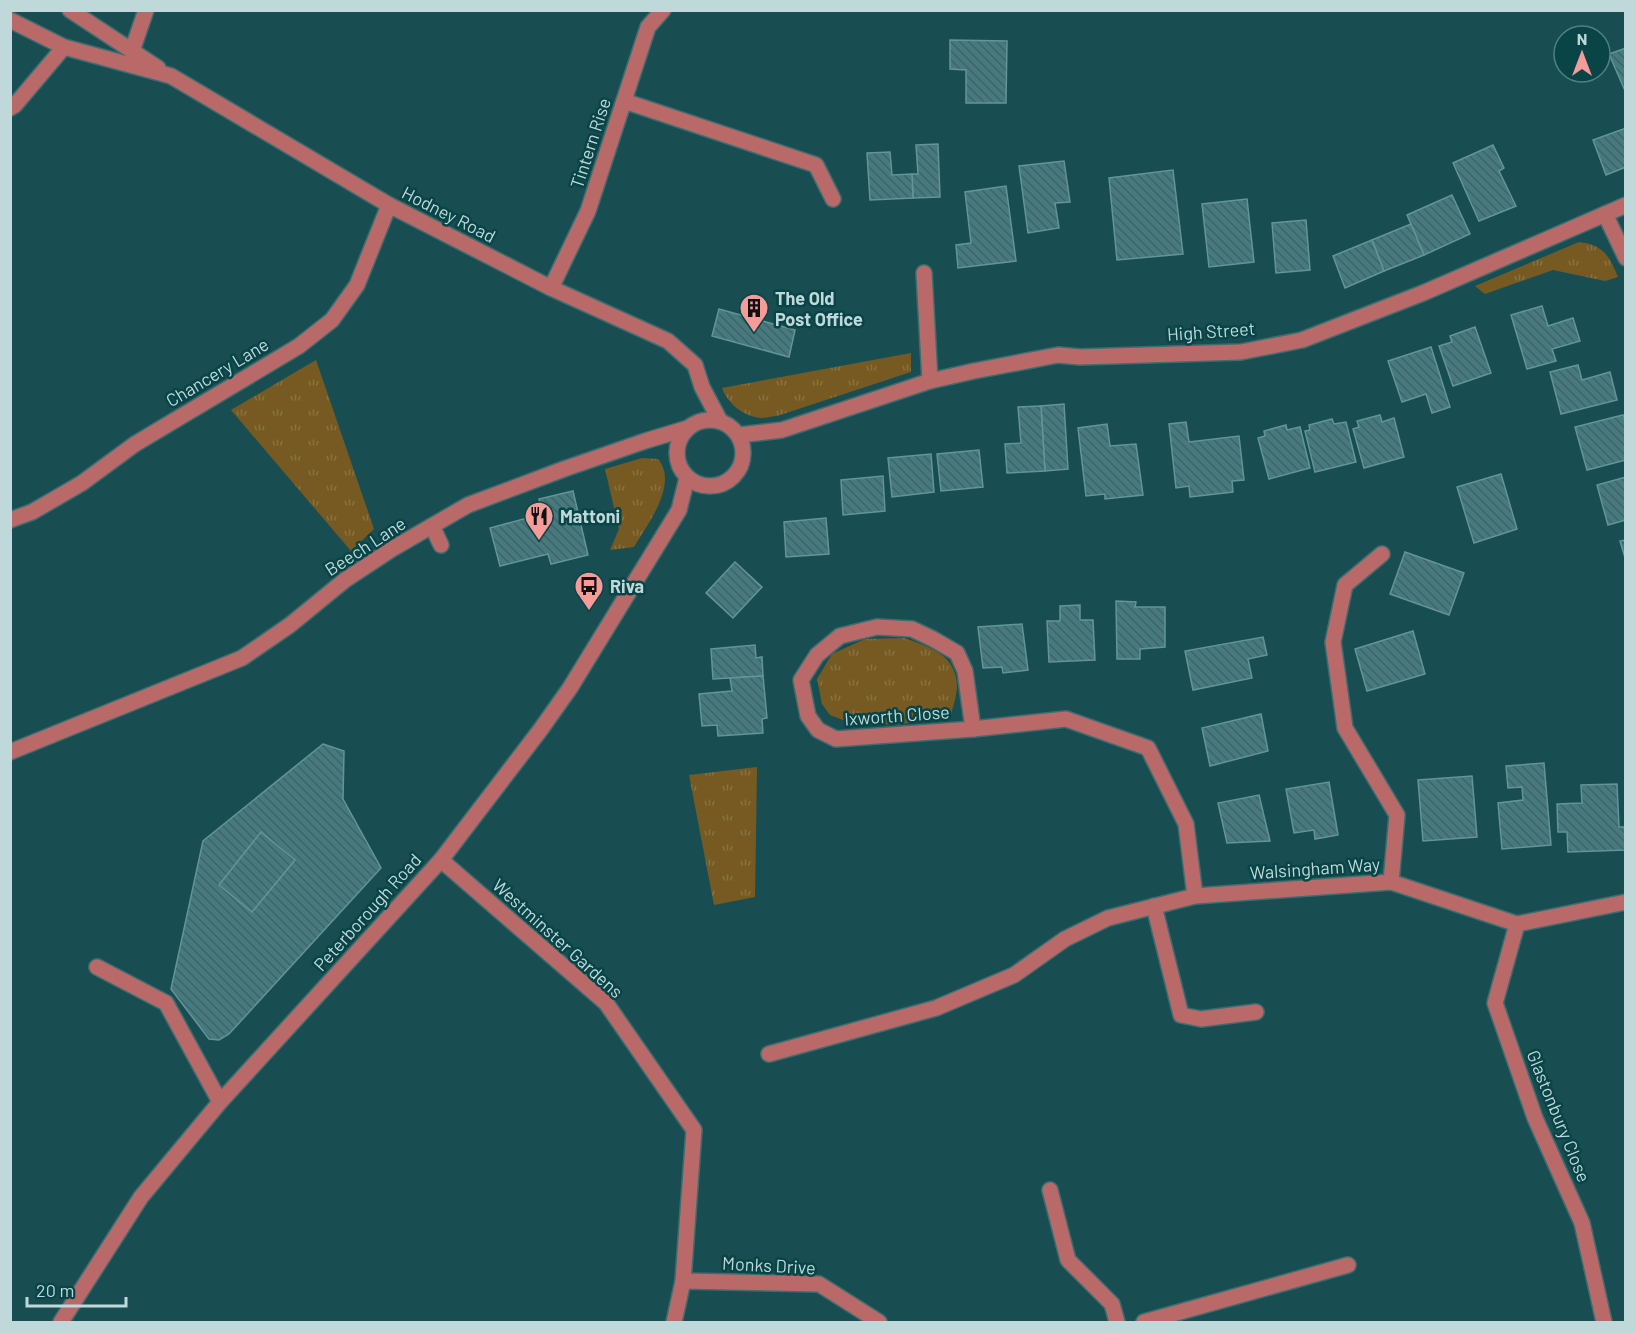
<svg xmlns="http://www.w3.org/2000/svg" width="1636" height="1333" viewBox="0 0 1636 1333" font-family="Barlow,sans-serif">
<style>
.grass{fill:url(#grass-tufts)}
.building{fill:url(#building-back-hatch);stroke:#619599;stroke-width:1.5}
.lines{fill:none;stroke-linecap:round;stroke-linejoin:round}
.minor-casing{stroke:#3d6d70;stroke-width:18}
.minor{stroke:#b96968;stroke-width:15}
.labels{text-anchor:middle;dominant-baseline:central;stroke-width:5;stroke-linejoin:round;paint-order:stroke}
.street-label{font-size:18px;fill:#bfd9db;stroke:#094447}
.poi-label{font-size:18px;font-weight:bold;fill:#bfd9db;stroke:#094447;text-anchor:start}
</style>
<defs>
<pattern id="grass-tufts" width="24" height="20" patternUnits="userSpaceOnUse" patternTransform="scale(1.5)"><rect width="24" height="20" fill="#765a22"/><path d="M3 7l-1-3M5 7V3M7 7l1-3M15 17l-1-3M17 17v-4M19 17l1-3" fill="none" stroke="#887142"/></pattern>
<pattern id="building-back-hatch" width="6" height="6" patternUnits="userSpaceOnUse" patternTransform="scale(1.5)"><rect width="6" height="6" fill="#467a7e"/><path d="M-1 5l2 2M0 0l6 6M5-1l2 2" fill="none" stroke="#416366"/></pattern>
</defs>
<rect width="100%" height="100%" fill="#184e52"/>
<g class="grass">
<path d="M1579 242C1604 245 1609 256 1618 277L1605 281 1553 270 1485 294 1475 286Z"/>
<path d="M911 353V372L777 416C772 416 767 418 762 418 744 417 728 404 722 388Z"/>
<path d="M316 360 374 529 351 551 231 410Z"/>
<path d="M642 458 658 459C679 484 647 525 634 547L610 550 619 529 605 469Z"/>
<path d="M904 638C929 647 956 654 957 686 957 695 953 706 951 715L896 725 848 722 830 715 822 704 817 679 832 654 865 639Z"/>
<path d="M757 767 755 897 714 905 689 775Z"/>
</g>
<g class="building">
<path d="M950 40 1007 41 1006 103H966V70L950 69Z"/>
<path d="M1626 48V93L1609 54Z"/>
<path d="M1626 128V167L1606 175 1593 140Z"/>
<path d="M938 144 940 197 913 198 912 174H918L916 145Z"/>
<path d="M1493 145 1504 168 1499 171 1516 206 1479 221 1453 163Z"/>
<path d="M890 152 892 175 912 174 913 198 870 200 867 153Z"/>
<path d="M1064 161 1070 202 1055 203 1059 228 1028 233 1019 166Z"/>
<path d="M1173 170 1183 254 1117 260 1109 178Z"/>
<path d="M1006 186 1016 261 958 268 956 245 971 243 965 192Z"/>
<path d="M1452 195 1470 234 1424 255 1407 215Z"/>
<path d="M1247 199 1254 262 1209 267 1202 204Z"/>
<path d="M1306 220 1310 270 1276 273 1272 223Z"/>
<path d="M1411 224 1424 255 1384 271 1372 240Z"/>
<path d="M1372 240 1384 271 1345 288 1333 256Z"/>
<path d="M1542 306 1548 326 1573 318 1580 341 1552 349 1556 361 1527 369 1511 315Z"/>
<path d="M719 309 795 330 789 357 712 336Z"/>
<path d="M1475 327 1491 373 1453 386 1439 346 1452 342 1450 336Z"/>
<path d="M1431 347 1450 407 1432 413 1426 394 1402 402 1388 361Z"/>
<path d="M1578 365 1582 380 1610 372 1617 400 1561 414 1550 372Z"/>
<path d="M1064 404 1068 469 1045 471 1041 406Z"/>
<path d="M1041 406 1045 471 1007 473 1005 444 1021 443 1018 407Z"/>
<path d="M1380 415 1382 422 1394 418 1404 457 1364 468 1353 429 1359 427 1357 421Z"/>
<path d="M1623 415 1626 423V460L1587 470 1575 427Z"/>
<path d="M1332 419 1334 424 1346 422 1356 462 1315 472 1305 431 1310 430 1309 425Z"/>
<path d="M1186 422 1189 442 1239 436 1244 480 1232 481 1233 492 1190 497 1189 486 1176 488 1169 424Z"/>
<path d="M1107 424 1110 446 1136 444 1143 495 1105 499V494L1086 496 1078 428Z"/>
<path d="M1286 425 1287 430 1300 427 1310 468 1269 479 1258 438 1265 436 1264 431Z"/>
<path d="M979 450 983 487 941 491 937 454Z"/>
<path d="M931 454 934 492 892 497 888 458Z"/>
<path d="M1501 474 1517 529 1474 543 1457 487Z"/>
<path d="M883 476 885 511 843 515 841 480Z"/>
<path d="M1626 477V520L1608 525 1597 485Z"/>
<path d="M573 491 588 555 551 564 548 554 500 566 490 528 542 514 539 499Z"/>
<path d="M826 518 829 554 786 557 784 522Z"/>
<path d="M1626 540V561L1620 541Z"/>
<path d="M1405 552 1464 573 1449 615 1390 594Z"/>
<path d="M735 562 762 587 733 618 706 593Z"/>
<path d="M1116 601 1136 602 1135 607H1165V647L1140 649V659H1117Z"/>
<path d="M1080 605V620H1093L1095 660 1049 662 1047 621H1060V606Z"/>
<path d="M1022 624 1028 670 1003 673 1002 667 983 668 978 627Z"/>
<path d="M1413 631 1425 674 1367 691 1355 649Z"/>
<path d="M1263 637 1267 655 1248 659 1252 678 1193 690 1185 651Z"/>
<path d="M755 645 756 658 762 657 763 676 713 679 711 649Z"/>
<path d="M763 676 767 718 762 719 763 733 718 736 717 725 702 726 699 694 732 691 730 678Z"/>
<path d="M1261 714 1268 751 1210 766 1202 728Z"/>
<path d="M323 744 344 751 343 799 381 868 229 1034 219 1040 209 1039 171 989 203 841Z"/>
<path d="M1544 763 1551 845 1502 849 1498 803 1523 800 1522 787 1508 788 1506 766Z"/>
<path d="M1472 776 1477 837 1423 841 1418 780Z"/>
<path d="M1329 782 1338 835 1315 839 1314 830 1294 833 1286 789Z"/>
<path d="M1617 784 1619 827H1626V850L1568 852 1567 832H1558L1557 804 1582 803 1581 785Z"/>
<path d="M1259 795 1270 841 1227 843 1218 803Z"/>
<path d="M261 832 295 860 252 912 219 885Z"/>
</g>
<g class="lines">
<g class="minor-casing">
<g id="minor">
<path d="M70 10 158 68"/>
<path d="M10 20 64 47 171 76 389 205 551 288 668 341 695 365 702 387 720 421"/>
<path d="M132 51 146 10"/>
<path d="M624 101 816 165 833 199"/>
<path d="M10 108 15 105 64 47"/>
<path d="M1605 214 1626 258"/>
<path d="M924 273 930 381"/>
<path d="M551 288 588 211 648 27 663 10"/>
<circle cx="710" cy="453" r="33"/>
<path d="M739 435 782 430 930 381 974 371 1058 355 1080 357 1241 352 1302 340 1423 293 1626 205"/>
<path d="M10 520 32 512 82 483 135 444 299 346 332 320 357 285 389 205"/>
<path d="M432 526 441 545"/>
<path d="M1382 554 1345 585 1333 642 1345 728 1397 815 1391 882"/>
<path d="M877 627 912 629 933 639 957 653 965 671 973 729 836 739 818 730 808 716 801 680 817 655 840 636Z"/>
<path d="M973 729 1066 719 1148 748 1186 824 1195 896"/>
<path d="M10 752 242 658 290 625 345 580 392 549 468 505 564 469 645 441 688 428"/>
<path d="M441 860 606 1003 694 1130 683 1281 674 1322"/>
<path d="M1154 906 1181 1015 1201 1019 1256 1012"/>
<path d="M1517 924 1495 1003 1535 1118 1582 1223 1604 1322"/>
<path d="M97 967 166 1003 220 1102"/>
<path d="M769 1054 936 1008 1014 975 1065 939 1108 918 1195 896 1391 882 1517 924 1626 902"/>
<path d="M1050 1190 1068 1260 1112 1304 1117 1322"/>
<path d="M683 1281 819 1284 879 1322"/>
<path d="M61 1322 141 1197 220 1102 441 860 541 729 570 688 679 510 687 478"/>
<path d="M1144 1322 1348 1265"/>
</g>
</g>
<use href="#minor" class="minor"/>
</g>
<defs>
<g id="building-pin" transform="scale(1.5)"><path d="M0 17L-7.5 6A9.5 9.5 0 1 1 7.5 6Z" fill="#f59b98" stroke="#094447"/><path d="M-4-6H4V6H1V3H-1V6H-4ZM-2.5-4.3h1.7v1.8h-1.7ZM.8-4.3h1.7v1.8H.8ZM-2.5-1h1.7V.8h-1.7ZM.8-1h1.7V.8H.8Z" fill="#111"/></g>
<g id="restaurant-pin" transform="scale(1.5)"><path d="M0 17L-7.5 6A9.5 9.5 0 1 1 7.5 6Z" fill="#f59b98" stroke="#094447"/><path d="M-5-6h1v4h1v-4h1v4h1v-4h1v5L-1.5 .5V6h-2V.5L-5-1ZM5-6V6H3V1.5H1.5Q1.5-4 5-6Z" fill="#111"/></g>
<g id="bus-pin" transform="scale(1.5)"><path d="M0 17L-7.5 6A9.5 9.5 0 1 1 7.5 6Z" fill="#f59b98" stroke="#094447"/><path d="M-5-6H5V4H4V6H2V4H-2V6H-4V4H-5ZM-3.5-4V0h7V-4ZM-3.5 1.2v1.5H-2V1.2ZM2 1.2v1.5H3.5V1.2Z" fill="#111"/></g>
</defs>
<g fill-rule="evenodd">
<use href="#building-pin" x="754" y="308"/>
<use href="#restaurant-pin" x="539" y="516"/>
<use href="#bus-pin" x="589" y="586"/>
</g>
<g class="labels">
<g class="street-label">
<text transform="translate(590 143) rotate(-72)">Tintern Rise</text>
<text transform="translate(449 214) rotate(27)">Hodney Road</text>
<text transform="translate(1211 331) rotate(-4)">High Street</text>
<text transform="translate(217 372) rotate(-31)">Chancery Lane</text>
<text transform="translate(365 546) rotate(-33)">Beech Lane</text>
<text transform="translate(897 715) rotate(-4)">Ixworth Close</text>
<text transform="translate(1315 868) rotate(-4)">Walsingham Way</text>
<text transform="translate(367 912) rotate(-48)">Peterborough Road</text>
<text transform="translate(558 938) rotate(42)">Westminster Gardens</text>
<text transform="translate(1559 1116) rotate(68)">Glastonbury Close</text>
<text transform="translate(769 1265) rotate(3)">Monks Drive</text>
</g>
<g class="poi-label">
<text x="775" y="298">The Old<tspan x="775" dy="21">Post Office</tspan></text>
<text x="560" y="516">Mattoni</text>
<text x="610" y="586">Riva</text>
</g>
</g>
<rect width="1636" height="1333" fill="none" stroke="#bfd9db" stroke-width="24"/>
<g transform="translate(1582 54)"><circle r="28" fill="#094447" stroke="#528082" stroke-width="1.5"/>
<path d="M0-4.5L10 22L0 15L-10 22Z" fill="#f59b98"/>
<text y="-9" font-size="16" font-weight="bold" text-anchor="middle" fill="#bfd9db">N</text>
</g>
<path d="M27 1297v9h99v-9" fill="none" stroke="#bfd9db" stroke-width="3"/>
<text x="36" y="1297" font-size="18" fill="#bfd9db" stroke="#094447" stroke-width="4.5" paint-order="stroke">20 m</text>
</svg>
